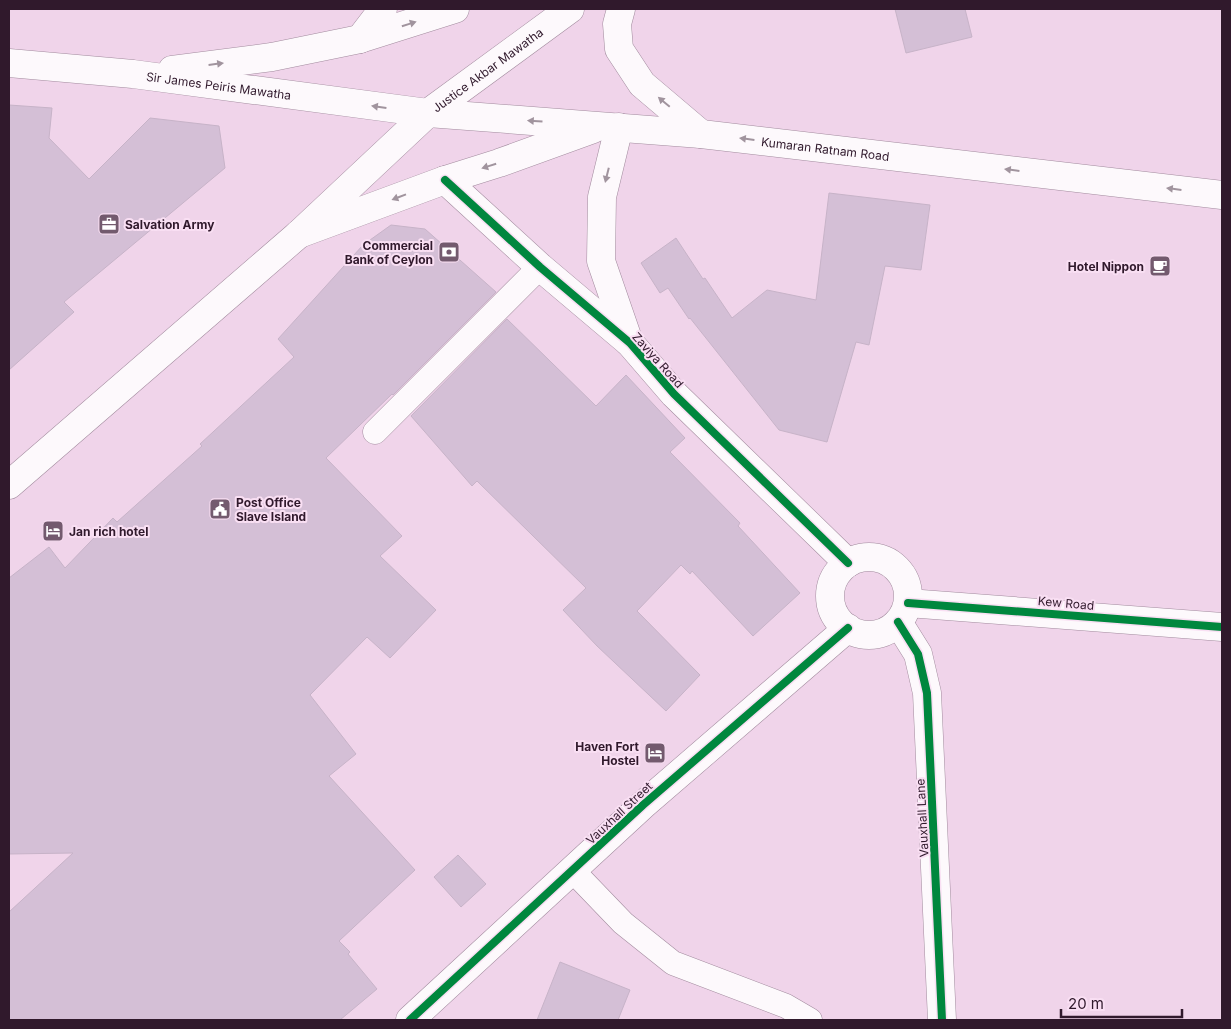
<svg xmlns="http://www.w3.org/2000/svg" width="1231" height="1029" viewBox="0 0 1231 1029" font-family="Inter,sans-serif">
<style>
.building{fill:#d4bfd6;stroke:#c7b3c8}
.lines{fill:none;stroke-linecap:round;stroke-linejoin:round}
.service-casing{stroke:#a28b9e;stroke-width:25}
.minor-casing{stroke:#a28b9e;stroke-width:29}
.tertiary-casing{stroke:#a28b9e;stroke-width:29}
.primary-casing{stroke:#a28b9e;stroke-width:29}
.trunk-casing{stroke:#a28b9e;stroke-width:29}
.service{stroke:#fdf9fc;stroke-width:24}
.minor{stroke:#fdf9fc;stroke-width:28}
.tertiary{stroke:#fdf9fc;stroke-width:28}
.primary{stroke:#fdf9fc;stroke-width:28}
.trunk{stroke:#fdf9fc;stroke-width:28}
.cycleway-casing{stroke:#f9dff3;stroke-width:11}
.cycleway{stroke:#00873e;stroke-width:8}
.oneway{fill:#a1949e}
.labels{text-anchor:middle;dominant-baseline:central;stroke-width:4;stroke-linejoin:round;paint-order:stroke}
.street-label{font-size:12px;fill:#30192c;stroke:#f9dff3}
.poi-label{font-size:12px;font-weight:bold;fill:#30192c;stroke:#f9dff3;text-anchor:start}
</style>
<rect width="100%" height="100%" fill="#f0d4ea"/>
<g class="building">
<path d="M895 9H965L972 37 906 53Z"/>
<path d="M9 105 52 108 49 138 89 179 150 118 219 126 225 168 64 302 74 312 9 370Z"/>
<path d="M829 193 930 205 921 270 885 266 869 345 856 342 827 442 779 430 690 318 689 319 668 288 660 293 641 263 676 238 703 279 705 278 732 318 767 290 816 300Z"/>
<path d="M391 225 425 229 496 292 393 395 392 394 326 458 402 536 380 556 436 610 390 658 367 637 310 695 356 754 329 776 415 870 339 941 350 952 348 954 377 989 340 1020H9V912L73 853 9 854V578L49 547 65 568 113 518 117 522 202 446 200 444 294 357 278 339 363 245Z"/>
<path d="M507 319 596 406 626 375 685 438 670 452 740 523 738 526 800 593 753 636 692 571 690 574 681 565 637 611 700 675 666 711 597 646 563 610 586 588 477 481 472 486 411 416Z"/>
<path d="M458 855 486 884 461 907 434 877Z"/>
<path d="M560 962 630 990 618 1020H537Z"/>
</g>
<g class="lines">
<g class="service-casing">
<g id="service">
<path d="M375 432 540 267"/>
<path d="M573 871 623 923 673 963 786 1006 810 1020"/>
</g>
</g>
<g class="minor-casing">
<path id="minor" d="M898 622 918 654 927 693 942 1020"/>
</g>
<g class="tertiary-casing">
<g id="tertiary">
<path d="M360 39 383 9"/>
<path d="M619 127 602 197 601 261 629 342"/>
<path d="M445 180 540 267 630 343 674 394 848 563"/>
<circle cx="869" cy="596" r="39"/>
<path d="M908 603 1222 627"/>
<path d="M410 1020 643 805 848 628"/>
</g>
</g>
<g class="primary-casing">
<g id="primary">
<path id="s1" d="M9 485 299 234 428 113 570 9"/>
</g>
</g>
<g class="trunk-casing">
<g id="trunk">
<path d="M621 9 617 24 619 49 642 84 701 134"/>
<path id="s2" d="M9 63 133 74 428 113 701 134 1222 195"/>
<path d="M172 70 272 57 360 39 455 9"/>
<path d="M299 234 445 180 499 163 593 129"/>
</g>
</g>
<use href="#service" class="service"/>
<use href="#minor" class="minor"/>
<use href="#tertiary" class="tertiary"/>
<use href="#primary" class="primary"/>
<use href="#trunk" class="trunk"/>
<g class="cycleway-casing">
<g id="cycleway">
<path d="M445 180 540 267 630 343 674 394 848 563"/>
<path d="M908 603 1222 627"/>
<path d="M898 622 918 654 927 693 942 1020"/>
<path d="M410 1020 643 805 848 628"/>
</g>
</g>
<use href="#cycleway" class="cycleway"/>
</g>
<defs><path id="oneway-solid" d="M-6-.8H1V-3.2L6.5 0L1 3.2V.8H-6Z" transform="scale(1.25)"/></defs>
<g class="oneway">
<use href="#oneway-solid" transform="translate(409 24) rotate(-18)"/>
<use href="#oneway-solid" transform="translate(216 64) rotate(-7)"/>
<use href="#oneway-solid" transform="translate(664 102) rotate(-140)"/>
<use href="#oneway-solid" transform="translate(379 107) rotate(-172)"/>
<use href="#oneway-solid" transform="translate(535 121) rotate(-176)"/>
<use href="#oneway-solid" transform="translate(747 139) rotate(-173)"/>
<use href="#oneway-solid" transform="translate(489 166) rotate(163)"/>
<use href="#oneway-solid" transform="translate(1012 170) rotate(-173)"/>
<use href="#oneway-solid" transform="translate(607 175) rotate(104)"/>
<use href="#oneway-solid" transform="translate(1174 189) rotate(-173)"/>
<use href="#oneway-solid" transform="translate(399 197) rotate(159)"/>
</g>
<defs>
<g id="office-square" transform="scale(1.125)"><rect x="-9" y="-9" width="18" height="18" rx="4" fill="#735a6e" stroke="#f9dff3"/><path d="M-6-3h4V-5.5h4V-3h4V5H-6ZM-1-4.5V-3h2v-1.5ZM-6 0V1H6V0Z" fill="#fff"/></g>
<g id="bank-square" transform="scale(1.125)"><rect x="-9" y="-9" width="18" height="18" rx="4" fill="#735a6e" stroke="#f9dff3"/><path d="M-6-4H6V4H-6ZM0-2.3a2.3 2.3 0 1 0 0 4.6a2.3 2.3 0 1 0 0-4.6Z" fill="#fff"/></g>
<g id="cafe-square" transform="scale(1.125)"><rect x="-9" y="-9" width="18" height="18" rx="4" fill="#735a6e" stroke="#f9dff3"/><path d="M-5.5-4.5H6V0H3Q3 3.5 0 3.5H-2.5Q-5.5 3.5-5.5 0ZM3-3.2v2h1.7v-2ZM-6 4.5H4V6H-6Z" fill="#fff"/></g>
<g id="civic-square" transform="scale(1.125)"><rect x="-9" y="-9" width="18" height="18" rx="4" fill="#735a6e" stroke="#f9dff3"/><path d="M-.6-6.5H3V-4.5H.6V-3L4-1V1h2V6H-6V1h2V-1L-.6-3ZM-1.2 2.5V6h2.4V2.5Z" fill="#fff"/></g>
<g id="hotel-square" transform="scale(1.125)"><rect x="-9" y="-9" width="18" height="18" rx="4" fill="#735a6e" stroke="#f9dff3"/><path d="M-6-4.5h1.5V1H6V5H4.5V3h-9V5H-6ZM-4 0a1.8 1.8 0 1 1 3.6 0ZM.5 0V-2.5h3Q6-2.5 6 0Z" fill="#fff"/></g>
</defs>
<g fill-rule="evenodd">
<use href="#office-square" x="109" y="224"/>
<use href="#bank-square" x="449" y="252"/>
<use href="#cafe-square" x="1160" y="266"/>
<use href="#civic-square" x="220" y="509"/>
<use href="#hotel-square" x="53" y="531"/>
<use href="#hotel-square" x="655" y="753"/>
</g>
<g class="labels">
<g class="street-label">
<text stroke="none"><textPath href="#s1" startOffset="634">Justice Akbar Mawatha</textPath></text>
<text stroke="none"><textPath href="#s2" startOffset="211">Sir James Peiris Mawatha</textPath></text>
<text stroke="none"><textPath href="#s2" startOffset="821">Kumaran Ratnam Road</textPath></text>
<text transform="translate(658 360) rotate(48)">Zaviya Road</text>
<text transform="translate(1066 603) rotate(5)">Kew Road</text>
<text transform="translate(619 813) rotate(-43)">Vauxhall Street</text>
<text transform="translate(922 818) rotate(-93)">Vauxhall Lane</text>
</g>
<g class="poi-label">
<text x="125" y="224">Salvation Army</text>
<text x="433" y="245" text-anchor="end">Commercial<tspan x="433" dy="14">Bank of Ceylon</tspan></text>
<text x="1144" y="266" text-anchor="end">Hotel Nippon</text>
<text x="236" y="502">Post Office<tspan x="236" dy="14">Slave Island</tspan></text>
<text x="69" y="531">Jan rich hotel</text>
<text x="639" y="746" text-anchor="end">Haven Fort<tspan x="639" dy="14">Hostel</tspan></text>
</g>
</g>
<rect width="1231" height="1029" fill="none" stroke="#30192c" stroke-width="20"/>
<path d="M1061 1009v8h121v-8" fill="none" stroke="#30192c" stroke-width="2.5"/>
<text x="1068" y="1009" font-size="15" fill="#30192c" stroke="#f9dff3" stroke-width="4" paint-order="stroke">20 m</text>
</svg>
